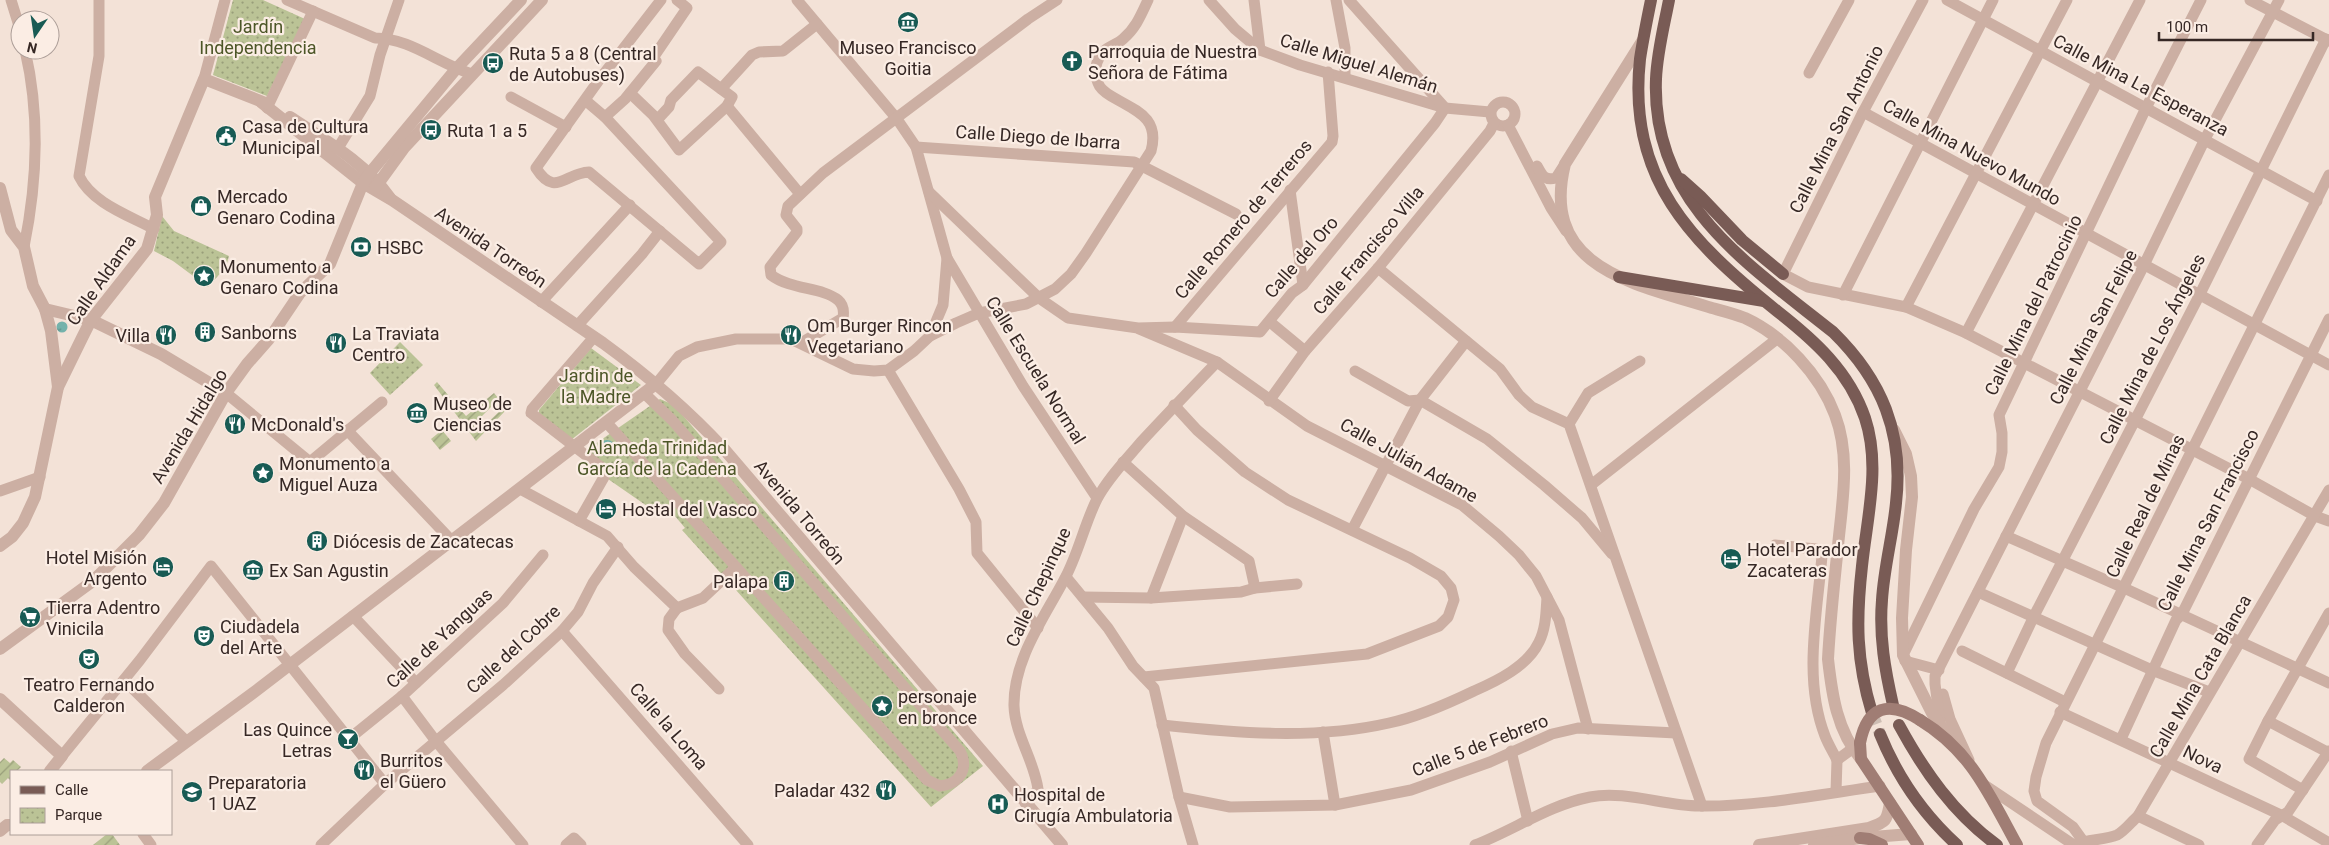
<svg xmlns="http://www.w3.org/2000/svg" width="2329" height="845" viewBox="0 0 2329 845" font-family="Roboto,sans-serif">
<style>
.park{fill:url(#park-dots)}
.garden{fill:url(#garden-furrows)}
.water{fill:url(#water-ripples)}
.lines{fill:none;stroke-linecap:round;stroke-linejoin:round}
.primary-tunnel{stroke:#cdbdb3;stroke-width:12;stroke-dasharray:12 6;stroke-linecap:butt}
.minor{stroke:#ccafa3;stroke-width:11}
.tertiary{stroke:#ccafa3;stroke-width:12}
.secondary{stroke:#a07d74;stroke-width:12}
.primary{stroke:#795b55;stroke-width:12}
.secondary-bridge{stroke:#a07d74;stroke-width:12}
.labels{text-anchor:middle;dominant-baseline:central;stroke-width:4.5;stroke-linejoin:round;paint-order:stroke}
.park-label{font-size:18px;fill:#4c5627;stroke:#fbede4}
.poi-label{font-size:18px;fill:#362825;stroke:#fbede4;text-anchor:start}
.street-label{font-size:18px;fill:#362825;stroke:#fbede4}
</style>
<defs>
<pattern id="park-dots" width="8" height="8" patternUnits="userSpaceOnUse" patternTransform="scale(1.25)"><rect width="8" height="8" fill="#bbc396"/><path d="M2 2h.1M6 6h.1" fill="none" stroke="#999e7a" stroke-width="1.8" stroke-linecap="round"/></pattern>
<pattern id="garden-furrows" width="10" height="10" patternUnits="userSpaceOnUse" patternTransform="scale(1.25)"><rect width="10" height="10" fill="#bbc396"/><path d="M-1 1l2-2M0 10L10 0M9 11l2-2" fill="none" stroke="#999e7a"/></pattern>
<pattern id="water-ripples" width="26" height="14" patternUnits="userSpaceOnUse" patternTransform="scale(1.25)"><rect width="26" height="14" fill="#74b2ab"/><path d="M2 4q2-2 4 0t4 0M15 11q2-2 4 0t4 0" fill="none" stroke="#60918b"/></pattern>
</defs>
<rect width="100%" height="100%" fill="#f3e2d7"/>
<g class="park">
<path d="M233 0H263L305 19 267 96 213 75Z"/>
<path d="M162 216 174 231 229 256 226 267 208 287 173 261 154 251Z"/>
<path d="M400 342 423 365 390 395 370 373Z"/>
<path d="M591 348 641 385 571 440 539 415V410Z"/>
<path d="M660 399 674 405 983 766 931 807 682 530 685 528 669 509 663 510 660 515 608 479 585 451Z"/>
</g>
<g class="garden">
<path d="M437 382 466 416 494 393 499 399 474 424 480 430 505 406 508 408 476 441 434 385Z"/>
<path d="M442 430 451 441 440 450 431 439Z"/>
<path d="M4 758 10 763 13 760 21 767 17 771H11V781L8 778 2 784 0 782V762Z"/>
<path d="M107 834H112L120 845H93Z"/>
</g>
<g class="water">
<circle cx="62" cy="327" r="5.5"/>
<circle cx="607" cy="448" r="8"/>
</g>
<g class="lines">
<path class="primary-tunnel" d="M1872 713 1880 734"/>
<g class="minor">
<path d="M11 0 20 29"/>
<path d="M99 0V56L79 176C92 203 128 215 154 229"/>
<path d="M287 0 375 38C410 38 439 64 472 74"/>
<path d="M797 0 897 119 916 147 947 258 943 305 930 336"/>
<path d="M1209 0 1235 29 1260 50 1300 65 1445 108 1490 112"/>
<path d="M1254 0 1260 50"/>
<path d="M1336 0 1345 48V77"/>
<path d="M1923 0 1863 112 1783 274 1808 287 1906 307 1966 333 2249 479 2315 516 2329 521"/>
<path d="M1947 0 2317 201"/>
<path d="M2250 0 2329 41"/>
<path d="M1809 73 1849 0"/>
<path d="M204 79 225 0"/>
<path d="M721 89 752 55 759 52 783 51 817 24"/>
<path d="M630 93 653 115 679 150 727 106 732 97 698 72 671 100 669 107 657 120"/>
<path d="M511 97 566 127"/>
<path d="M585 100 605 117 721 242 699 264 589 172C565 173 555 198 536 168L599 80 661 0"/>
<circle cx="1503" cy="114" r="12"/>
<path d="M727 106 800 194"/>
<path d="M267 108 313 11"/>
<path d="M1863 112 2329 365"/>
<path d="M605 117 625 99 656 61 653 58 687 8 677 0"/>
<path d="M1508 125 1551 208 1566 231"/>
<path d="M916 147 1134 162 1236 214"/>
<path d="M338 148 370 96 380 55 399 0"/>
<path d="M1537 166C1542 175 1544 181 1556 178L1565 164"/>
<path d="M1290 190 1303 285"/>
<path d="M929 192 1039 298 1068 318 1138 328 1175 327 1260 332 1292 293 1303 285 1435 123 1445 108 1349 0"/>
<path d="M24 247C37 183 40 114 25 50"/>
<path d="M947 258 1023 386 1097 498"/>
<path d="M1378 268 1500 369 1519 395 1532 407 1569 424 1702 806"/>
<path d="M1843 295 1993 0"/>
<path d="M541 302 630 205"/>
<path d="M1906 307 2067 0"/>
<path d="M1270 322 1305 351"/>
<path d="M577 326 642 254 660 231"/>
<path d="M1175 327 1332 142 1333 136 1328 72"/>
<path d="M1139 329 1217 362 1307 426 1462 505 1499 536 1519 555 1536 576 1559 620 1588 729"/>
<path d="M1966 333 2140 0"/>
<path d="M801 343 843 318C844 312 844 305 838 300 822 287 791 290 771 275L770 267 797 232V229L786 215 788 206 823 173 1028 19 1057 0"/>
<path d="M888 370 959 489 976 522 977 553 1038 628"/>
<path d="M1355 371 1408 401 1420 400 1487 439 1544 485 1582 518 1612 554"/>
<path d="M657 383 679 356 697 347 736 339H791L853 369 874 371 888 370 914 351 930 336 956 323 979 313 1026 304 1055 289 1071 274 1086 253 1151 151C1160 117 1136 111 1111 96 1106 93 1100 89 1098 83 1093 72 1096 59 1104 51 1109 46 1118 44 1123 39 1136 28 1141 15 1148 0"/>
<path d="M226 393 310 462 382 402"/>
<path d="M1269 401 1305 351 1378 268 1490 131 1494 123"/>
<path d="M607 423 927 780 940 786C960 784 969 768 960 751L672 420 645 394"/>
<path d="M1569 424 1588 393 1640 361"/>
<path d="M347 430 451 540"/>
<path d="M1123 462 1183 516 1249 561 1255 588"/>
<path d="M1591 485 1778 338"/>
<path d="M520 489 607 536 634 567 677 608"/>
<path d="M0 491 40 477"/>
<path d="M579 521 604 477 605 470 531 413 532 409 594 337"/>
<path d="M1352 530 1420 400 1466 341"/>
<path d="M2006 536 2124 588 2329 683"/>
<path d="M1775 545 1816 549 1822 556C1817 614 1803 680 1825 736 1828 744 1833 752 1837 760L1852 749"/>
<path d="M1066 577 1108 628 1133 666 1154 688 1179 797 1193 845"/>
<path d="M1978 592 2152 670 2209 692"/>
<path d="M1083 597 1151 598 1241 592 1255 588 1297 584"/>
<path d="M1151 598 1183 516"/>
<path d="M677 608 669 619 668 630 685 654 719 689"/>
<path d="M677 608 703 598 736 567"/>
<path d="M353 616 416 683"/>
<path d="M562 631 748 845"/>
<path d="M1962 651 2065 702"/>
<path d="M1903 655 1974 509 1999 467 2002 452V433L1999 415 2146 108 2201 0"/>
<path d="M1905 661 1939 670"/>
<path d="M2007 673 2034 616 2199 296 2326 39"/>
<path d="M1144 677 1367 654 1439 626 1448 617 1454 600 1451 588 1441 576 1410 558 1288 500 1245 472 1197 430 1174 405"/>
<path d="M124 680 186 741"/>
<path d="M1943 694 1950 719 1969 760"/>
<path d="M402 696 435 740 523 845"/>
<path d="M2060 712 2283 816 2329 843"/>
<path d="M2268 721 2329 753"/>
<path d="M1937 724 1940 722 1935 684V676L2144 265 2205 139 2279 0"/>
<path d="M1162 725C1236 733 1315 740 1389 723 1418 717 1447 704 1474 691 1497 681 1528 666 1539 642 1546 628 1546 612 1547 597"/>
<path d="M1323 732 1335 805"/>
<path d="M350 738 402 696 503 603 543 555"/>
<path d="M2121 739 2176 620 2182 614 2329 319"/>
<path d="M1511 751 1528 821"/>
<path d="M62 756 140 660 211 566 385 784"/>
<path d="M1983 784 2074 845"/>
<path d="M2303 790 2249 759 2268 721 2329 613"/>
<path d="M1836 792 1837 760"/>
<path d="M1179 797 1230 807 1335 805 1411 790 1490 762 1552 734 1578 728 1676 733"/>
<path d="M1026 805 1038 789C1034 760 1015 735 1014 706 1013 660 1044 618 1064 580 1078 555 1084 525 1097 499 1108 478 1126 460 1141 442 1166 415 1191 389 1217 362"/>
<path d="M2138 816 2199 845"/>
<path d="M143 834 151 845"/>
<path d="M2083 841 2073 827 2037 801 2034 791 2036 777 2046 743 2329 175"/>
<path d="M321 845 385 784 503 685 562 631 578 612 593 583 618 547"/>
<path d="M566 845 574 838 581 845"/>
<path d="M1475 845C1514 830 1549 805 1590 797 1624 790 1665 806 1699 806 1756 807 1823 794 1880 786"/>
<path d="M2073 845C2088 839 2106 840 2117 835 2125 831 2131 822 2138 816L2329 490"/>
<path d="M2257 845 2275 820 2288 812 2329 751"/>
</g>
<g class="tertiary">
<path d="M1643 40 1565 164C1539 269 1636 284 1712 308 1723 311 1735 314 1745 318 1784 336 1820 375 1835 415 1851 457 1842 503 1838 546 1834 584 1830 622 1828 659 1832 695 1837 731 1861 759"/>
<path d="M261 102 363 183 392 200 603 343C647 375 687 409 724 449L1062 845"/>
<path d="M290 117C325 140 366 163 390 198"/>
<path d="M0 188 11 230 24 247 33 286 45 309 51 331 58 387"/>
<path d="M375 188 404 148 542 0"/>
<path d="M45 309 91 320 161 354 226 393"/>
<path d="M1894 430 1906 454 1911 476 1912 497 1906 550 1902 618 1903 655 1932 713 1954 745"/>
<path d="M0 546 12 537 23 523 35 497 58 387 82 338 91 320 147 249 157 215 155 197 204 79 268 104"/>
<path d="M0 649 93 581 139 535 164 503 226 393 247 364 269 339 300 293 330 264 363 183 369 174 456 69 521 0"/>
<path d="M0 699 62 756 50 771"/>
<path d="M147 771 257 690 657 383"/>
<path d="M0 831 7 825H11"/>
<path d="M1759 845 1869 828C1886 822 1887 821 1890 803"/>
<path d="M1814 845 1860 838 1911 834"/>
</g>
<g class="secondary">
<path d="M1920 720C1971 751 1989 794 2017 845"/>
<path d="M1860 743 1861 759 1918 845"/>
<path d="M1860 838 1869 839 1882 845"/>
</g>
<g class="primary">
<path d="M1651 0C1647 20 1643 39 1640 59 1627 179 1691 242 1777 311 1814 340 1849 371 1865 418 1881 466 1867 517 1862 566 1856 620 1856 660 1872 713"/>
<path d="M1669 0C1664 26 1657 53 1656 79 1651 203 1748 264 1833 332 1882 380 1904 433 1896 503 1893 535 1884 567 1882 600 1879 637 1885 670 1893 705"/>
<path d="M1681 179 1700 196 1742 240 1783 274"/>
<path d="M1619 277 1764 301"/>
<path d="M1899 725C1924 771 1954 814 1997 845"/>
<path d="M1880 734C1897 776 1923 814 1957 845"/>
</g>
<path class="secondary-bridge" d="M1860 743C1867 706 1889 700 1920 720"/>
</g>
<defs>
<g id="museum-disc" transform="scale(1.125)"><circle r="9.5" fill="#185b54" stroke="#fbede4"/><path d="M0-6L6-3V-2H-6V-3ZM-5-1h2V3h-2ZM-1-1h2V3h-2ZM3-1h2V3H3ZM-6 4H6V6H-6Z" fill="#fff"/></g>
<g id="church-disc" transform="scale(1.125)"><circle r="9.5" fill="#185b54" stroke="#fbede4"/><path d="M-1.2-6h2.4v3.5h3.3v2.4h-3.3V6h-2.4V-.1h-3.3v-2.4h3.3Z" fill="#fff"/></g>
<g id="bus-disc" transform="scale(1.125)"><circle r="9.5" fill="#185b54" stroke="#fbede4"/><path d="M-5-6H5V4H4V6H2V4H-2V6H-4V4H-5ZM-3.5-4V0h7V-4ZM-3.5 1.2v1.5H-2V1.2ZM2 1.2v1.5H3.5V1.2Z" fill="#fff"/></g>
<g id="civic-disc" transform="scale(1.125)"><circle r="9.5" fill="#185b54" stroke="#fbede4"/><path d="M-.6-6.5H3V-4.5H.6V-3L4-1V1h2V6H-6V1h2V-1L-.6-3ZM-1.2 2.5V6h2.4V2.5Z" fill="#fff"/></g>
<g id="shop-disc" transform="scale(1.125)"><circle r="9.5" fill="#185b54" stroke="#fbede4"/><path d="M-5-2.5h2.3a2.7 3.5 0 0 1 5.4 0H5L5.5 6h-11ZM-1.5-2.5h3a1.5 2.3 0 0 0-3 0Z" fill="#fff"/></g>
<g id="bank-disc" transform="scale(1.125)"><circle r="9.5" fill="#185b54" stroke="#fbede4"/><path d="M-6-4H6V4H-6ZM0-2.3a2.3 2.3 0 1 0 0 4.6a2.3 2.3 0 1 0 0-4.6Z" fill="#fff"/></g>
<g id="sight-disc" transform="scale(1.125)"><circle r="9.5" fill="#185b54" stroke="#fbede4"/><path d="M0-6L1.8-2.2L6-1.7L2.9 1.2L3.7 5.4L0 3.3L-3.7 5.4L-2.9 1.2L-6-1.7L-1.8-2.2Z" fill="#fff"/></g>
<g id="building-disc" transform="scale(1.125)"><circle r="9.5" fill="#185b54" stroke="#fbede4"/><path d="M-4-6H4V6H1V3H-1V6H-4ZM-2.5-4.3h1.7v1.8h-1.7ZM.8-4.3h1.7v1.8H.8ZM-2.5-1h1.7V.8h-1.7ZM.8-1h1.7V.8H.8Z" fill="#fff"/></g>
<g id="restaurant-disc" transform="scale(1.125)"><circle r="9.5" fill="#185b54" stroke="#fbede4"/><path d="M-5-6h1v4h1v-4h1v4h1v-4h1v5L-1.5 .5V6h-2V.5L-5-1ZM5-6V6H3V1.5H1.5Q1.5-4 5-6Z" fill="#fff"/></g>
<g id="hotel-disc" transform="scale(1.125)"><circle r="9.5" fill="#185b54" stroke="#fbede4"/><path d="M-6-4.5h1.5V1H6V5H4.5V3h-9V5H-6ZM-4 0a1.8 1.8 0 1 1 3.6 0ZM.5 0V-2.5h3Q6-2.5 6 0Z" fill="#fff"/></g>
<g id="supermarket-disc" transform="scale(1.125)"><circle r="9.5" fill="#185b54" stroke="#fbede4"/><path d="M-6-5.5h2.5l.6 2H6L4.5 2H-2.5L-4.4-4H-6ZM-1.5 3.2a1.3 1.3 0 1 0 .1 0ZM3 3.2a1.3 1.3 0 1 0 .1 0Z" fill="#fff"/></g>
<g id="theatre-disc" transform="scale(1.125)"><circle r="9.5" fill="#185b54" stroke="#fbede4"/><path d="M-5-5.5Q0-4 5-5.5V0Q5 5 0 6Q-5 5-5 0ZM-3.3-2.5H-1v1.5H-3.3ZM1-2.5H3.3v1.5H1ZM-2.8 1Q0 5.5 2.8 1Z" fill="#fff"/></g>
<g id="bar-disc" transform="scale(1.125)"><circle r="9.5" fill="#185b54" stroke="#fbede4"/><path d="M-6-5H6L.8 .8V4.5H3.5V6h-7V4.5H-.8V.8Z" fill="#fff"/></g>
<g id="school-disc" transform="scale(1.125)"><circle r="9.5" fill="#185b54" stroke="#fbede4"/><path d="M0-5L7-2L0 1L-7-2ZM-4 1L0 2.5L4 1V4Q0 6-4 4Z" fill="#fff"/></g>
<g id="hospital-disc" transform="scale(1.125)"><circle r="9.5" fill="#185b54" stroke="#fbede4"/><path d="M-5-5h3v3.5h4V-5h3V5h-3V1.5h-4V5h-3Z" fill="#fff"/></g>
</defs>
<g fill-rule="evenodd">
<use href="#museum-disc" x="908" y="22"/>
<use href="#church-disc" x="1072" y="61"/>
<use href="#bus-disc" x="493" y="63"/>
<use href="#bus-disc" x="431" y="130"/>
<use href="#civic-disc" x="226" y="136"/>
<use href="#shop-disc" x="201" y="206"/>
<use href="#bank-disc" x="361" y="247"/>
<use href="#sight-disc" x="204" y="276"/>
<use href="#building-disc" x="205" y="332"/>
<use href="#restaurant-disc" x="166" y="335"/>
<use href="#restaurant-disc" x="791" y="335"/>
<use href="#restaurant-disc" x="336" y="343"/>
<use href="#museum-disc" x="417" y="413"/>
<use href="#restaurant-disc" x="235" y="424"/>
<use href="#sight-disc" x="263" y="473"/>
<use href="#hotel-disc" x="606" y="509"/>
<use href="#building-disc" x="317" y="541"/>
<use href="#hotel-disc" x="1731" y="559"/>
<use href="#hotel-disc" x="163" y="567"/>
<use href="#museum-disc" x="253" y="570"/>
<use href="#building-disc" x="784" y="581"/>
<use href="#supermarket-disc" x="30" y="617"/>
<use href="#theatre-disc" x="204" y="636"/>
<use href="#theatre-disc" x="89" y="659"/>
<use href="#sight-disc" x="882" y="706"/>
<use href="#bar-disc" x="348" y="739"/>
<use href="#restaurant-disc" x="364" y="770"/>
<use href="#restaurant-disc" x="886" y="790"/>
<use href="#school-disc" x="192" y="792"/>
<use href="#hospital-disc" x="998" y="804"/>
</g>
<g class="labels">
<g class="park-label">
<text x="258" y="26">Jardín<tspan x="258" dy="21">Independencia</tspan></text>
<text x="596" y="375">Jardin de<tspan x="596" dy="21">la Madre</tspan></text>
<text x="657" y="447">Alameda Trinidad<tspan x="657" dy="21">García de la Cadena</tspan></text>
</g>
<g class="poi-label">
<text x="908" y="47" text-anchor="middle">Museo Francisco<tspan x="908" dy="21">Goitia</tspan></text>
<text x="1088" y="51">Parroquia de Nuestra<tspan x="1088" dy="21">Señora de Fátima</tspan></text>
<text x="509" y="53">Ruta 5 a 8 (Central<tspan x="509" dy="21">de Autobuses)</tspan></text>
<text x="242" y="126">Casa de Cultura<tspan x="242" dy="21">Municipal</tspan></text>
<text x="447" y="130">Ruta 1 a 5</text>
<text x="217" y="196">Mercado<tspan x="217" dy="21">Genaro Codina</tspan></text>
<text x="377" y="247">HSBC</text>
<text x="220" y="266">Monumento a<tspan x="220" dy="21">Genaro Codina</tspan></text>
<text x="807" y="325">Om Burger Rincon<tspan x="807" dy="21">Vegetariano</tspan></text>
<text x="221" y="332">Sanborns</text>
<text x="352" y="333">La Traviata<tspan x="352" dy="21">Centro</tspan></text>
<text x="150" y="335" text-anchor="end">Villa</text>
<text x="433" y="403">Museo de<tspan x="433" dy="21">Ciencias</tspan></text>
<text x="251" y="424">McDonald's</text>
<text x="279" y="463">Monumento a<tspan x="279" dy="21">Miguel Auza</tspan></text>
<text x="622" y="509">Hostal del Vasco</text>
<text x="333" y="541">Diócesis de Zacatecas</text>
<text x="1747" y="549">Hotel Parador<tspan x="1747" dy="21">Zacateras</tspan></text>
<text x="147" y="557" text-anchor="end">Hotel Misión<tspan x="147" dy="21">Argento</tspan></text>
<text x="269" y="570">Ex San Agustin</text>
<text x="768" y="581" text-anchor="end">Palapa</text>
<text x="46" y="607">Tierra Adentro<tspan x="46" dy="21">Vinicila</tspan></text>
<text x="220" y="626">Ciudadela<tspan x="220" dy="21">del Arte</tspan></text>
<text x="89" y="684" text-anchor="middle">Teatro Fernando<tspan x="89" dy="21">Calderon</tspan></text>
<text x="898" y="696">personaje<tspan x="898" dy="21">en bronce</tspan></text>
<text x="332" y="729" text-anchor="end">Las Quince<tspan x="332" dy="21">Letras</tspan></text>
<text x="380" y="760">Burritos<tspan x="380" dy="21">el Güero</tspan></text>
<text x="208" y="782">Preparatoria<tspan x="208" dy="21">1 UAZ</tspan></text>
<text x="870" y="790" text-anchor="end">Paladar 432</text>
<text x="1014" y="794">Hospital de<tspan x="1014" dy="21">Cirugía Ambulatoria</tspan></text>
</g>
<g class="street-label">
<text transform="translate(1359 63) rotate(17)">Calle Miguel Alemán</text>
<text transform="translate(2141 85) rotate(28)">Calle Mina La Esperanza</text>
<text transform="translate(1836 129) rotate(-63)">Calle Mina San Antonio</text>
<text transform="translate(1038 137) rotate(4)">Calle Diego de Ibarra</text>
<text transform="translate(1972 152) rotate(29)">Calle Mina Nuevo Mundo</text>
<text transform="translate(1243 219) rotate(-50)">Calle Romero de Terreros</text>
<text transform="translate(491 247) rotate(34)">Avenida Torreón</text>
<text transform="translate(1368 250) rotate(-50)">Calle Francisco Villa</text>
<text transform="translate(1301 257) rotate(-49)">Calle del Oro</text>
<text transform="translate(101 280) rotate(-55)">Calle Aldama</text>
<text transform="translate(2033 305) rotate(-64)">Calle Mina del Patrocinio</text>
<text transform="translate(2093 327) rotate(-63)">Calle Mina San Felipe</text>
<text transform="translate(2152 349) rotate(-63)">Calle Mina de Los Ángeles</text>
<text transform="translate(1036 370) rotate(58)">Calle Escuela Normal</text>
<text transform="translate(189 426) rotate(-59)">Avenida Hidalgo</text>
<text transform="translate(1409 460) rotate(29)">Calle Julián Adame</text>
<text transform="translate(2145 506) rotate(-64)">Calle Real de Minas</text>
<text transform="translate(800 512) rotate(50)">Avenida Torreón</text>
<text transform="translate(2208 520) rotate(-63)">Calle Mina San Francisco</text>
<text transform="translate(1038 587) rotate(-65)">Calle Chepinque</text>
<text transform="translate(439 638) rotate(-43)">Calle de Yanguas</text>
<text transform="translate(513 649) rotate(-43)">Calle del Cobre</text>
<text transform="translate(2200 676) rotate(-60)">Calle Mina Cata Blanca</text>
<text transform="translate(669 726) rotate(49)">Calle la Loma</text>
<text transform="translate(1480 745) rotate(-21)">Calle 5 de Febrero</text>
<text transform="translate(2203 759) rotate(26)">Nova</text>
</g>
</g>
<rect x="10" y="770" width="162" height="65" fill="#fbede4" stroke="#ac9e98"/>
<rect x="20" y="786" width="25" height="8" fill="#795b55" stroke="#ac9e98"/>
<text x="55" y="795" font-size="15" fill="#362825">Calle</text>
<rect x="20" y="808" width="25" height="15" fill="url(#park-dots)" stroke="#ac9e98"/>
<text x="55" y="820" font-size="15" fill="#362825">Parque</text>
<g transform="translate(35 35) rotate(193)"><circle r="24" fill="#fbede4" stroke="#ac9e98"/>
<path d="M0-4L9 19L0 12L-9 19Z" fill="#185b54"/>
<text y="-8" font-size="14" font-weight="bold" text-anchor="middle" fill="#362825">N</text>
</g>
<path d="M2159 32v8h154v-8" fill="none" stroke="#362825" stroke-width="2.5"/>
<text x="2166" y="32" font-size="15" fill="#362825" stroke="#fbede4" stroke-width="4" paint-order="stroke">100 m</text>
</svg>
